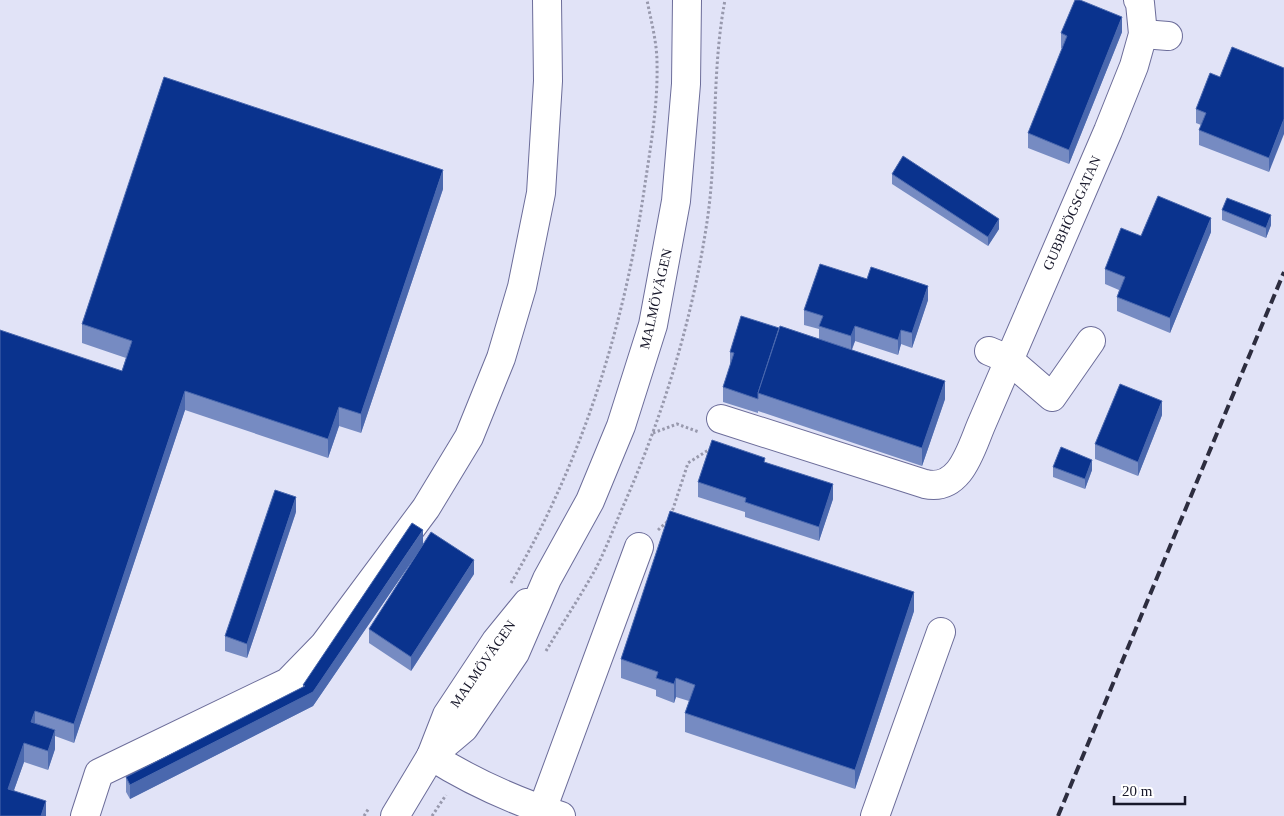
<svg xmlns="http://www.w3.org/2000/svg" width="1284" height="816" viewBox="0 0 1284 816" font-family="'Times New Roman',serif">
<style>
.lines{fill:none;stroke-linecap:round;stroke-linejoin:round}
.minor-casing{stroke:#6c6d9a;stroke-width:30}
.path{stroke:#9899ad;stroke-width:3;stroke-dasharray:2.5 2.5;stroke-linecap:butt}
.minor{stroke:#fff;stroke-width:28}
.rail{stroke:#2d2d3f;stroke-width:4;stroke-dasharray:10 5;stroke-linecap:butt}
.wall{fill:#768bc2}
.shaded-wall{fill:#4a68ae}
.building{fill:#0a338e;stroke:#4a68ae}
.labels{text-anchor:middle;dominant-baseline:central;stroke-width:5;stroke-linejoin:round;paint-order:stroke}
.street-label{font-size:14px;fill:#18182a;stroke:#fff}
</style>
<rect width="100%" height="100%" fill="#e1e3f7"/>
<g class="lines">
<g class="minor-casing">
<g id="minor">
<path d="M1143 34 1168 36"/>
<path d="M989 351 1008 359 1052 397 1091 341"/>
<path d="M721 419 925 484C961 492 971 448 982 423L1108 131 1134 66 1143 34 1140 3 1138 0"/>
<path d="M431 756 464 728 515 653 547 579 590 501 621 426 653 325 676 201 686 84 687 0"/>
<path d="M431 756C472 782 515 801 561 816"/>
<path d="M542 810 639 547"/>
<path d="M85 816 99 773 288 682 324 645 426 508 469 437 501 358 522 287 541 193 548 81 547 0"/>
<path d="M395 816 431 756 447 715 496 641 527 603"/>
<path d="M875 816 941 632"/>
</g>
</g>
<g class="path">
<path d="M653 433 677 424 699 432"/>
<path d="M671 515 688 463 710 449"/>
<path d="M658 530 668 521"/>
<path d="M511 583C583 460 625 324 645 184 651 144 658 104 657 63 657 42 651 21 647 0"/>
<path d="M546 651C562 624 580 597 595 570 605 551 613 530 621 511 662 419 692 322 707 222 718 148 711 74 725 0"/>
<path d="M364 816 369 808"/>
<path d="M432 816 446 795"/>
</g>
<use href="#minor" class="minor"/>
<path class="rail" d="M1058 816 1284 272"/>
</g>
<g class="wall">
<path d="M1122 32 1069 164 1028 148V133L1063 48H1061V33Z"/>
<path d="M1284 68 1269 172 1199 145V130L1201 125 1196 123V109L1220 77Z"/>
<path d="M892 174 999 229 988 246 892 184Z"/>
<path d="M443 189 361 433 339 426 328 458 185 410 74 743 55 736V749L48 770 24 762 14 790 46 816H0L122 371 126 358 82 343V324Z"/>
<path d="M1222 210 1271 225 1266 238 1222 220Z"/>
<path d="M1211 232 1170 333 1117 311V297L1119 290 1105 284V269L1141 236Z"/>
<path d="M928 300 912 348 901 344 898 355 855 341 852 350 945 399 922 466 758 411V413L723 402V387L730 366V352L819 339V329L804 325V310Z"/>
<path d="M1162 415 1138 476 1095 459V444Z"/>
<path d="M765 462 833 499 819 541 745 517V512L698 497V482Z"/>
<path d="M1053 467 1092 470 1085 489 1053 477Z"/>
<path d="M296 512 247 658 225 651V636Z"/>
<path d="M423 545 313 706 130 799 126 792V777L303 687V685Z"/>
<path d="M474 574 411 671 369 643V629Z"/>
<path d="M914 611 855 789 685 732V713L689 701 676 697 674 703 656 696V690L621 678V659Z"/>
</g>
<g class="shaded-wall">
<path d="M1122 17V32L1069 164V150Z"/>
<path d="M1284 119V134L1269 172V158Z"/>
<path d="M443 170V189L361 433V414Z"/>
<path d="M1271 215V225L1266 238V228Z"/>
<path d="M1211 218V232L1170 333V318Z"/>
<path d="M999 219V229L988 246V237Z"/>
<path d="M928 286V300L912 348V333Z"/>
<path d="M855 326V341L851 351V336Z"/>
<path d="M901 330V344L898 355V340Z"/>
<path d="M945 381V399L922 466V448Z"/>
<path d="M185 391V410L74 743V724Z"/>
<path d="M1162 401V415L1138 476V462Z"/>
<path d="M339 407V426L328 458V439Z"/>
<path d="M1092 460V470L1085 489V479Z"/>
<path d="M833 484V499L819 541V527Z"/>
<path d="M296 497V512L247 658V644Z"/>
<path d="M423 530V545L313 706 130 799V785L313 692Z"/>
<path d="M474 560V574L411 671V657Z"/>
<path d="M914 592V611L855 789V770Z"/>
<path d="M676 678V697L674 703V684Z"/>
<path d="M35 711V730L31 722Z"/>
<path d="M55 730V749L48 770V751Z"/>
<path d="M24 743V762L8 807V789Z"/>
<path d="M46 801V816H41Z"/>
</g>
<g class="building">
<path d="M1075 0H1080L1122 17 1069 150 1028 133 1067 36 1061 33Z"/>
<path d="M1232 47 1284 68V119L1269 158 1199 130 1206 113 1196 109 1210 73 1220 77Z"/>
<path d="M164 77 443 170 361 414 339 407 328 439 185 391 74 724 35 711 31 722 55 730 48 751 24 743 8 789 46 801 41 816H0V330L122 371 132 341 82 324Z"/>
<path d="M903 156 999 219 988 237 892 174Z"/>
<path d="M1158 196 1211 218 1170 318 1117 297 1125 277 1105 269 1121 228 1141 236Z"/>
<path d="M1227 198 1271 215 1266 228 1222 210Z"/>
<path d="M820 264 867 279 871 267 928 286 912 333 901 330 898 340 855 326 851 336 819 326 823 316 804 310Z"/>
<path d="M741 316 779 328 758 393V399L723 387 734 353 730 352Z"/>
<path d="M780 326 945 381 922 448 758 393Z"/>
<path d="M1120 384 1162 401 1138 462 1095 444Z"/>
<path d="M712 440 765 458 764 462 833 484 819 527 745 502 746 498 698 482Z"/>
<path d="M1061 447 1092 460 1085 479 1053 467Z"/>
<path d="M275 490 296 497 247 644 225 636Z"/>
<path d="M670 511 914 592 855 770 685 713 695 685 676 678 674 684 656 678 658 672 621 659Z"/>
<path d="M412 523 423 530 313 692 130 785 126 777 305 686 303 685Z"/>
<path d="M431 532 474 560 411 657 369 629Z"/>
</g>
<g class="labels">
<g class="street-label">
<text transform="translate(1072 213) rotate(-66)">GUBBHÖGSGATAN</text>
<text transform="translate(656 299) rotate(-77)">MALMÖVÄGEN</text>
<text transform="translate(483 664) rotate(-55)">MALMÖVÄGEN</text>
</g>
</g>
<path d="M1114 796v8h71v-8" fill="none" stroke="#18182a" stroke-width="2.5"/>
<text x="1122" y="796" font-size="15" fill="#18182a" stroke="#ffffff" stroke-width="4" paint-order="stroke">20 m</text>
</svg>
